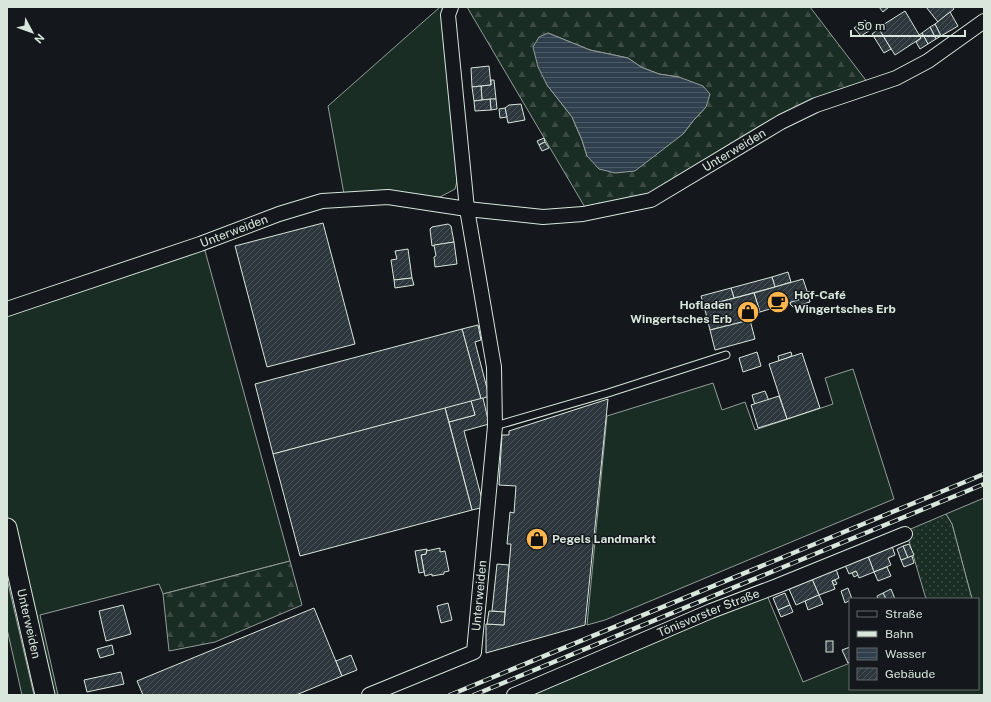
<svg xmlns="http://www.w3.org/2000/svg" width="991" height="702" viewBox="0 0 991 702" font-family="'Public Sans',sans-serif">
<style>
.grass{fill:#1a2d24;stroke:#939e99}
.forest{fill:url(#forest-firs);stroke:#939e99;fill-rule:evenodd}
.garden{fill:url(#garden-dots);stroke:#939e99}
.water{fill:url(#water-rules);stroke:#939e99}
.building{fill:url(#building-hatch);stroke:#d8e6dc}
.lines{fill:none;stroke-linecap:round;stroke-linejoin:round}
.service-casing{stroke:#d8e6dc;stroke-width:9}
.minor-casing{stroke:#d8e6dc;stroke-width:16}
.secondary-casing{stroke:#d8e6dc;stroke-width:21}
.service{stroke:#14181c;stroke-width:7}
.minor{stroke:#14181c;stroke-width:14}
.secondary{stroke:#14181c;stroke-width:19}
.rail-casing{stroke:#d8e6dc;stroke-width:4.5}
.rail{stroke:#14181c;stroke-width:3;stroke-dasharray:9;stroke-linecap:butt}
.labels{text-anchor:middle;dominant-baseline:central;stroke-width:3;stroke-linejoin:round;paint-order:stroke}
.street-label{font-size:12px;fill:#d8e6dc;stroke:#14181c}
.poi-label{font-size:12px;font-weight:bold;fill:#d8e6dc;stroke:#14181c;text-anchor:start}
</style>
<defs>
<pattern id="forest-firs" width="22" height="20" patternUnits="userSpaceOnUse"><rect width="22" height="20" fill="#1a2d24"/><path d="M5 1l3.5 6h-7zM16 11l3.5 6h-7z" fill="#3b4b43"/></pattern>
<pattern id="garden-dots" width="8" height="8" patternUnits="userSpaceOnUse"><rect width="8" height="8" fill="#1a2d24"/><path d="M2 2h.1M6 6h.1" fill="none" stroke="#3b4b43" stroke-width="1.8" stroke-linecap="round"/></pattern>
<pattern id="water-rules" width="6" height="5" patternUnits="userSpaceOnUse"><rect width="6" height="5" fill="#2f3f4d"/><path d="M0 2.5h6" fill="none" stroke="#4c5b66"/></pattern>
<pattern id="building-hatch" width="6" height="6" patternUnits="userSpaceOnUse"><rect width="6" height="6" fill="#2c363c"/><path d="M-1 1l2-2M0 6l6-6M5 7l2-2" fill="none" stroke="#4a5358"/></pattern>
</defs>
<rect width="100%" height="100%" fill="#14181c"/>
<g class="grass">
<path d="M440 7H442L443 16 457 181 455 189 440 197 344 194 328 106Z"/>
<path d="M204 247 290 561 163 594 159 584 40 615 58 695H50L7 514V314Z"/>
<path d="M853 369 894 499 605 620 587 625 607 416 713 383 722 410 745 402 755 430 833 404 825 378Z"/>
<path d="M984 498V695H523L766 593 803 682 850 663V689H978V599H972L952 524 946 514Z"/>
<path d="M7 579 34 695H22L7 629Z"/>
</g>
<g class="forest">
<path d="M467 7H810L868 83 655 194 586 209ZM548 33 590 50 628 58 641 67 659 74 679 77 706 107 693 121 683 134 587 156 582 140 572 117 547 85Z"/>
<path d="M290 561 302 605 215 642 169 651 163 594Z"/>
</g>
<path class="garden" d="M946 514 952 524 972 599H926L906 531Z"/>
<path class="water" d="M548 33 590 50 628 58 641 67 659 74 679 77 703 86 710 94 706 107 693 121 683 134 635 171 615 173 599 169 587 156 582 140 572 117 547 85 538 67 533 47 539 37Z"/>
<g class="building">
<path d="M879 7H889L883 12Z"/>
<path d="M926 7H952L954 9 938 22Z"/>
<path d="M905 11 921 38 895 55 878 28Z"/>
<path d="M950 12 958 26 941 36 935 24Z"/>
<path d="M865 20 872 29 861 36 854 28Z"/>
<path d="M935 24 941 36 936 39 930 27Z"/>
<path d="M930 27 936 39 928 44 922 33Z"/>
<path d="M879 29 891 49 884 53 872 34Z"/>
<path d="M922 33 928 44 920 49 916 42 921 38 919 35Z"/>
<path d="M489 66 491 85 472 87 471 68Z"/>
<path d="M491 80H494L496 99 482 100 481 86 491 85Z"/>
<path d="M481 86 482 100 474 101 472 87Z"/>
<path d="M490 99H496L497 109 491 110Z"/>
<path d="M490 99 491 110 475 111 474 101Z"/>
<path d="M521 104 525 120 508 123 505 108 509 105Z"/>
<path d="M505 108 507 117 500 118 499 109Z"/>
<path d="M544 138 545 142 539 145 537 141Z"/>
<path d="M545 142 549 148 542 151 539 145Z"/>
<path d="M323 223 355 344 267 367 235 246Z"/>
<path d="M448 224 451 226 454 242 432 246 430 229 432 227Z"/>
<path d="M454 242 457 264 435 267 434 257 436 256 434 245Z"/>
<path d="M408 249 412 278 394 280 391 260 397 259 395 251Z"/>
<path d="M788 272 791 282 775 287 772 277Z"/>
<path d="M772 277 775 287 734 298 731 288Z"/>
<path d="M412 278 414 285 395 288 394 280Z"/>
<path d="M803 279 809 297 760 312 754 293Z"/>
<path d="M731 288 734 298 704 306 701 296Z"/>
<path d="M814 291 815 296 809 297 807 292Z"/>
<path d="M754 293 760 312 750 320 710 330 704 306Z"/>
<path d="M809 297 810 302 793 307 790 304 791 302Z"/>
<path d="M750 320 755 339 715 350 710 330Z"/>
<path d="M478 325 481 340 475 342 489 396 481 399 462 329Z"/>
<path d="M462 329 481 399 273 454 255 384Z"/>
<path d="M757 352 761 366 743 372 739 358Z"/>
<path d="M791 352 792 356 779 361 778 356Z"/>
<path d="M802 353 820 408 787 419 769 364Z"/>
<path d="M765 391 769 401 755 405 752 395Z"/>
<path d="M779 396 787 419 758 428 751 405Z"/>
<path d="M483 398 489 424 464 431 484 507 472 510 449 422 475 415 471 401Z"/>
<path d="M608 399 585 625 486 653V624L504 625 511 544H507L510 512 514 513 516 486 499 485 502 435H509V431Z"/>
<path d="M471 401 475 415 449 422 445 408Z"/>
<path d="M445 408 472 510 300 556 273 454Z"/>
<path d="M909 544 914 555 908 558 903 546Z"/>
<path d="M892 546 895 555 888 558 891 565 874 572 868 556Z"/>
<path d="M903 546 908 558 901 560 897 549Z"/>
<path d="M440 548V552L445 551 449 571 444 572V574L432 576V574L425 576 421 555 426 554V551Z"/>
<path d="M427 549 426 554 421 555 424 572 419 573 415 551Z"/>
<path d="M868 556 874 572 859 578 856 571 849 574 845 565Z"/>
<path d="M912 556 914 563 904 567 901 560Z"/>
<path d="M497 564 509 565 505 612 492 611Z"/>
<path d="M887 567 891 576 878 581 874 572Z"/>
<path d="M836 569 839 578 832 581 835 589 819 595 812 579Z"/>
<path d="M856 571 858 575 854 577 852 573Z"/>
<path d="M812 579 819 595 796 605 789 589Z"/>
<path d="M835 580 837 584 834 585 832 581Z"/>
<path d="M848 588 852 599 845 603 841 591Z"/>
<path d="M891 589 895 599H886L883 593Z"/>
<path d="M785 593 790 605 778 610 773 598Z"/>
<path d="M883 593 886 599H878L877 596Z"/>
<path d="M819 595 823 604 808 610 805 601Z"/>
<path d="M448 603 452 620 441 623 437 606Z"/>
<path d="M123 605 131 634 106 641 99 611Z"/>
<path d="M790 605 793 612 781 617 778 610Z"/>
<path d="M314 608 342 676 296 695H143L137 681Z"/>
<path d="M489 611 505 612 504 625 487 624Z"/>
<rect x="826" y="641" width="7" height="11"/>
<path d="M112 645 114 654 100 658 97 649Z"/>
<path d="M850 647V661L848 663 842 650Z"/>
<path d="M351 655 357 670 342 676 336 661Z"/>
<path d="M121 672 124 684 87 692 84 680Z"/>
</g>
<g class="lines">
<g class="service-casing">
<path id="service" d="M495 426 608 393 726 355"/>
</g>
<g class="minor-casing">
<g id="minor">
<path id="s1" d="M7 309 200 244 279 214 322 201 388 197 467 209 543 217 583 214 651 200 781 122 816 105 896 78 928 61 984 21"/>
<path id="s2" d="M369 695 474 652 495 426 494 367 467 209 448 15 451 7"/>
<path id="s3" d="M514 695 711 611 777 586 905 534"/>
</g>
</g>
<g class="secondary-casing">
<g id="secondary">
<path id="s4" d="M7 528 45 695"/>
</g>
</g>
<use href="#service" class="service"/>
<use href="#minor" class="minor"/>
<use href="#secondary" class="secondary"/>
<g class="rail-casing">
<g id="rail">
<path d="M450 695 984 474"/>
<path d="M474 695 984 484"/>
</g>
</g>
<use href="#rail" class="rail"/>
</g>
<defs>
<g id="cafe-disc" transform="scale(1.15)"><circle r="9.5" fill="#ffb74d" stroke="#14181c"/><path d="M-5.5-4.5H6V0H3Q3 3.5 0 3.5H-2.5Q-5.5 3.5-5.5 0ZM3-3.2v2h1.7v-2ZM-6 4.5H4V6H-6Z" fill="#111"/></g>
<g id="shop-disc" transform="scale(1.15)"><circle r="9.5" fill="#ffb74d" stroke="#14181c"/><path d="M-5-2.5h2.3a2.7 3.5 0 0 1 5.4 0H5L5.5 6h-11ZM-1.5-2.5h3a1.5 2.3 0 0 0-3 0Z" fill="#111"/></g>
</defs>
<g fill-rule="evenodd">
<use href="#cafe-disc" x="778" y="302"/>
<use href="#shop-disc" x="748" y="312"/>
<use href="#shop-disc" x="537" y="539"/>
</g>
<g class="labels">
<g class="street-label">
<text stroke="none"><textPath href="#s1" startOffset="762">Unterweiden</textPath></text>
<text stroke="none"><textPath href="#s1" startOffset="240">Unterweiden</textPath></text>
<text stroke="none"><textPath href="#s2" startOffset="170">Unterweiden</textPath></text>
<text stroke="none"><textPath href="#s3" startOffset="211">Tönisvorster Straße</textPath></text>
<text stroke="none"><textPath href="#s4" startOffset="98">Unterweiden</textPath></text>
</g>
<g class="poi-label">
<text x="794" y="295">Hof-Café<tspan x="794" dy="14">Wingertsches Erb</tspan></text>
<text x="732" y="305" text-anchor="end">Hofladen<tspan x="732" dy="14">Wingertsches Erb</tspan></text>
<text x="552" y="539">Pegels Landmarkt</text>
</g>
</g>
<rect width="991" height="702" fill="none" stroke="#d8e6dc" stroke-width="16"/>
<rect x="849" y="598" width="130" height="92" fill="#14181c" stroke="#626a69"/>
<rect x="857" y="611" width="20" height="6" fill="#14181c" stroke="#626a69"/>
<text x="885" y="618" font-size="12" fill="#d8e6dc">Straße</text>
<rect x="857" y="631" width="20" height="6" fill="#d8e6dc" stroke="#626a69"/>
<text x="885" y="638" font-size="12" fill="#d8e6dc">Bahn</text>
<rect x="857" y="648" width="20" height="12" fill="url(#water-rules)" stroke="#626a69"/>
<text x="885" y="658" font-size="12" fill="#d8e6dc">Wasser</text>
<rect x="857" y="668" width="20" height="12" fill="url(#building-hatch)" stroke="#626a69"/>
<text x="885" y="678" font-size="12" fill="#d8e6dc">Gebäude</text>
<g transform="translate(32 32) rotate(131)" stroke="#14181c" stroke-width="3" paint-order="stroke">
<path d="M0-3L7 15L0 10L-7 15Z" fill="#d8e6dc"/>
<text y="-6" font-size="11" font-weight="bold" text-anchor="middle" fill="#d8e6dc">N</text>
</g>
<path d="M851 30v6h114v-6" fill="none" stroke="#d8e6dc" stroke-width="2"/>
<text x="857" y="30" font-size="12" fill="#d8e6dc" stroke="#14181c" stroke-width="3" paint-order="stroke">50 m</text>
</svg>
